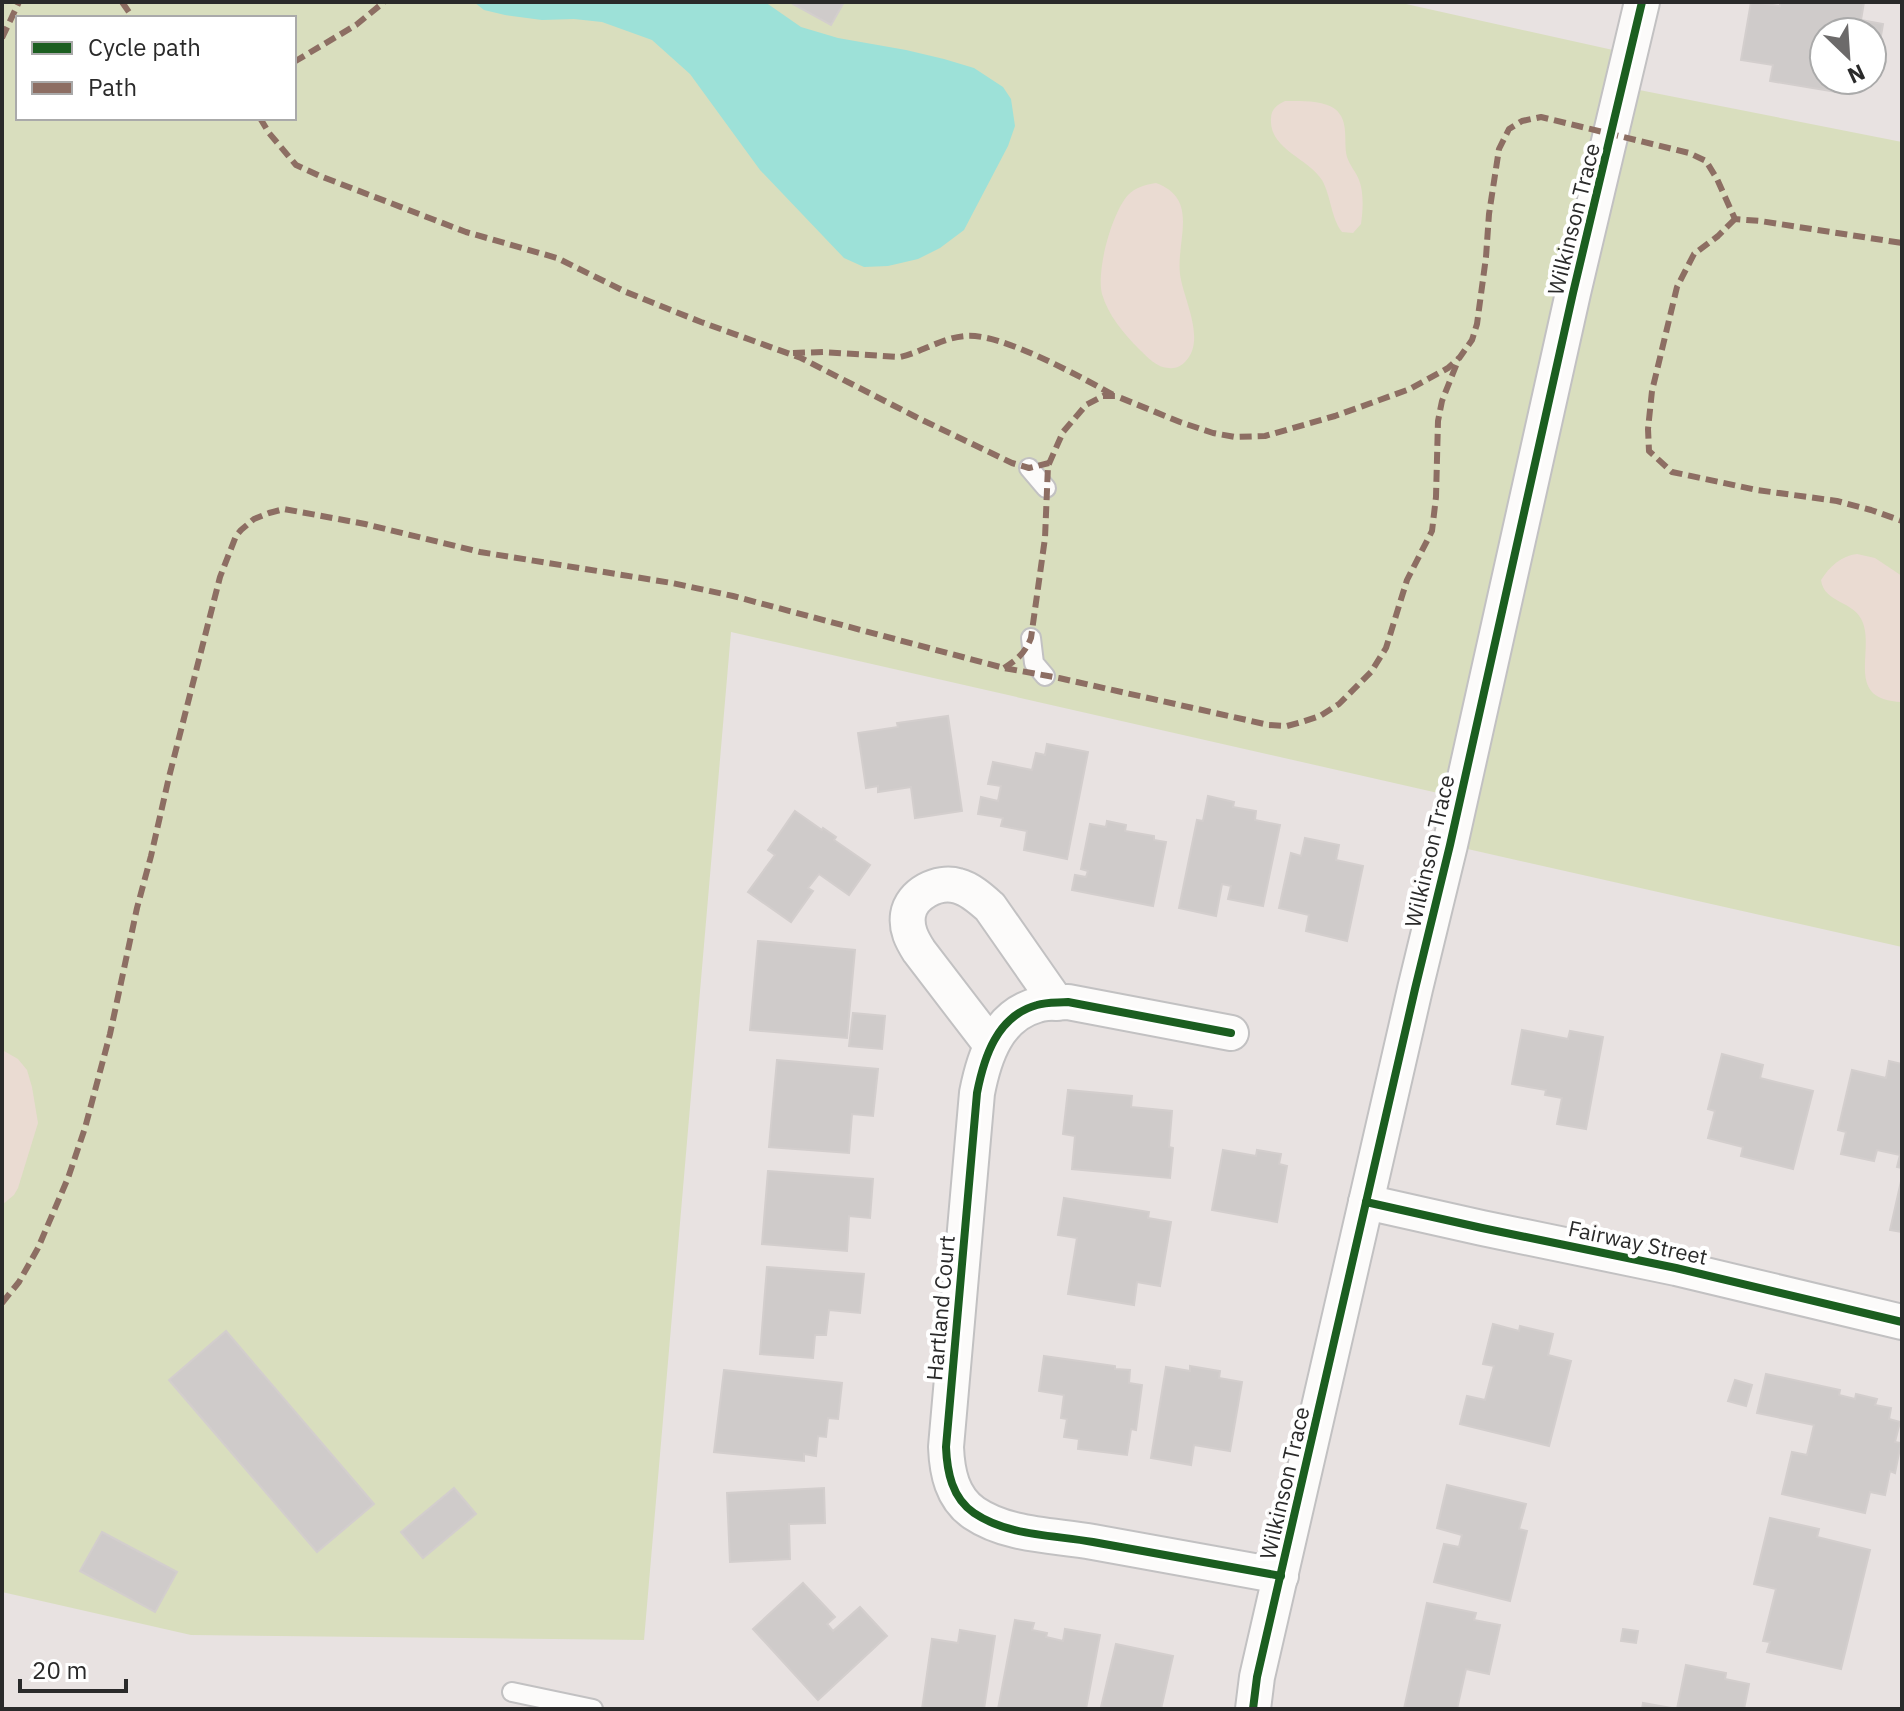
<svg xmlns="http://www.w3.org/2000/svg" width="1904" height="1711" viewBox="0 0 1904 1711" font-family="'IBM Plex Sans',sans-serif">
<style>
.green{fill:#d9debe;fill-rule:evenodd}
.sand{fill:#eadbd2}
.water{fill:#9de1d8}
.building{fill:#cfcbca;stroke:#d3cecd;stroke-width:2}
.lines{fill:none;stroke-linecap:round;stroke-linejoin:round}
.service-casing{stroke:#c2c1c2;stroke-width:22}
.minor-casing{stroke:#c2c1c2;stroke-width:38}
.service{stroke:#fcfbfa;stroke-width:18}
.minor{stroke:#fcfbfa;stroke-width:34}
.quiet{stroke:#8d6e63;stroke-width:6;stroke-dasharray:12 6;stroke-linecap:butt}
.cycleway-casing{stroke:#fff;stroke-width:13}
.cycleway{stroke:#1b5e20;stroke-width:8}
.labels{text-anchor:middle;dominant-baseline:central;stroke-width:8;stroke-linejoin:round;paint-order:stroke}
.street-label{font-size:22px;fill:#2a2a2a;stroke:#fff}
</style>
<rect width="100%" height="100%" fill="#e8e2e1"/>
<path class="green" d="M2 2H1397L1631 54 1624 87 1902 142V947L1450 845 1460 798 731 632 644 1640 191 1635 2 1592ZM18 18H294V118H18Z"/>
<g class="sand">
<path d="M1285 101C1300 101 1323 100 1335 109 1350 121 1343 142 1347 157 1350 166 1356 172 1359 180 1364 192 1363 211 1361 224L1353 233 1342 232C1331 218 1331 196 1322 180 1308 158 1269 149 1271 119 1271 109 1277 105 1285 101Z"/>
<path d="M1156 183C1200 199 1176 240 1180 274 1183 299 1207 340 1185 362 1181 366 1175 369 1169 368 1157 368 1147 357 1139 349 1124 334 1108 315 1102 294 1096 270 1112 213 1128 195 1136 187 1145 185 1156 183Z"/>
<path d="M1857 554 1875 558 1902 576V702C1845 700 1874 654 1863 623 1855 600 1824 604 1821 580 1830 566 1841 556 1857 554Z"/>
<path d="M4 1051 18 1059 27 1070 32 1087 38 1123 18 1188 14 1195 2 1205V1052Z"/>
</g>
<path class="water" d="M474 2H765L801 27 838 38 906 50 944 59 974 68 1003 87 1011 99 1015 126 1008 146 964 230 940 248 918 259 888 266 864 267 844 258 760 170 690 74 652 40 602 22 574 19 542 20 505 15 484 10Z"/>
<g class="building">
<path d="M795 2H844L831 25 793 4Z"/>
<path d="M1751 2 1780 6V2H1864L1861 20 1883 24 1874 77H1872V32H1824V80H1851L1849 94 1770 81 1773 65 1741 60Z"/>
<path d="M948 716 962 811 915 818 911 787 878 792V786L866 788 858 733 898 727 897 723Z"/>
<path d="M1047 744 1088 752 1067 859 1024 850 1027 831 1001 826 1003 818 978 814 981 797 998 801 1001 786 988 784 993 762 1032 770 1036 753 1045 755Z"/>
<path d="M1208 796 1234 802 1233 807 1256 811 1255 820 1280 825 1263 906 1228 899 1231 886 1222 884 1216 916 1179 908 1197 820 1203 821Z"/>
<path d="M795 811 822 830 823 828 836 837 834 840 870 865 849 895 819 874 808 888 813 891 791 922 748 892 775 855 768 850Z"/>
<path d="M1107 821 1126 825 1125 831 1154 836V840L1166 842 1153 906 1072 890 1075 875 1086 877 1088 871 1081 869 1090 824 1106 827Z"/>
<path d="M1305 838 1339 845 1336 860 1363 866 1347 941 1306 931 1309 915 1279 908 1291 853 1301 856Z"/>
<path d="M758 941 855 950 847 1038 750 1030Z"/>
<path d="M853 1013 885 1016 882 1049 849 1046Z"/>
<path d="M1522 1030 1568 1039 1570 1031 1603 1037 1586 1129 1557 1124 1562 1098 1545 1095 1546 1090 1512 1084Z"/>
<path d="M1722 1054 1763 1065 1760 1078 1813 1091 1793 1169 1741 1156 1743 1147 1708 1138 1715 1111 1708 1109Z"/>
<path d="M777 1060 878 1069 873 1116 852 1114 849 1153 769 1147Z"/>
<path d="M1889 1061 1902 1064V1168L1897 1167 1900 1155 1877 1150 1874 1161 1841 1154 1846 1132 1838 1130 1852 1070 1886 1078Z"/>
<path d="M1068 1090 1132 1096 1131 1107 1172 1111 1169 1147 1173 1148 1170 1178 1072 1169 1075 1136 1063 1134Z"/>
<path d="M1223 1150 1256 1156 1257 1150 1281 1154 1279 1164 1287 1166 1277 1222 1212 1210Z"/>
<path d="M768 1171 873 1179 870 1218 849 1216 847 1251 762 1244Z"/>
<path d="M1902 1177V1232L1890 1230Z"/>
<path d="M1064 1198 1149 1212 1148 1218 1171 1222 1160 1286 1137 1282 1134 1305 1068 1294 1077 1238 1058 1235Z"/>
<path d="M767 1267 864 1274 860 1313 829 1310 826 1335H815L813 1358 760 1354Z"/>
<path d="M1493 1324 1519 1331 1520 1326 1553 1334 1548 1355 1571 1361 1549 1446 1460 1424 1467 1396 1485 1400 1494 1366 1483 1364Z"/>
<path d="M226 1331 374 1504 317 1552 169 1380Z"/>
<path d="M1044 1356 1115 1366V1369L1130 1370 1129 1383 1142 1385 1136 1430 1131 1429 1127 1455 1078 1449 1079 1439 1064 1437 1067 1419 1061 1418 1064 1395 1039 1391Z"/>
<path d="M1190 1366 1220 1371 1219 1378 1242 1382 1230 1451 1194 1445 1191 1465 1151 1458 1166 1367 1190 1371Z"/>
<path d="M724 1370 842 1383 838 1419 828 1418 826 1437 818 1436 816 1456 804 1454V1461L714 1452Z"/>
<path d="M1766 1374 1840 1390 1839 1395 1855 1399 1856 1394 1877 1399 1875 1405 1891 1408 1889 1419 1900 1422 1895 1442 1901 1443 1895 1473 1890 1471 1885 1495 1870 1492 1865 1513 1782 1494 1792 1452 1807 1455 1814 1425 1757 1413Z"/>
<path d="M1735 1380 1752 1385 1746 1406 1728 1401Z"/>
<path d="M1447 1485 1526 1504 1519 1529 1527 1531 1510 1601 1434 1582 1444 1544 1459 1547 1462 1535 1437 1528Z"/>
<path d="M454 1488 476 1514 423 1558 401 1532Z"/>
<path d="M824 1488 825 1523 789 1524 790 1559 730 1562 727 1493Z"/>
<path d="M1770 1518 1819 1529 1817 1537 1870 1550 1841 1669 1767 1652 1770 1642 1763 1641 1776 1589 1754 1584Z"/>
<path d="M102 1532 177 1572 155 1612 80 1571Z"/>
<path d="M803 1583 835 1617 827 1624 833 1631 860 1607 887 1636 818 1700 753 1629Z"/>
<path d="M1427 1603 1476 1613 1474 1620 1500 1625 1489 1674 1466 1669 1457 1709H1404Z"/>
<path d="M1015 1620 1034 1623 1032 1630 1047 1633 1046 1637 1063 1641 1065 1629 1100 1635 1086 1709H998Z"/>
<path d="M1623 1629 1638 1631 1636 1643 1621 1641Z"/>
<path d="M960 1630 995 1636 984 1709H922L932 1639 958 1643Z"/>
<path d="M1116 1644 1173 1656 1161 1709H1109L1101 1707Z"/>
<path d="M1686 1665 1726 1673 1725 1679 1749 1684 1744 1709H1642L1643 1703 1677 1709Z"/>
</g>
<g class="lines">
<g class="service-casing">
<g id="service">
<path d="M1029 468 1046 488"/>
<path d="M1031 638 1034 663 1045 676"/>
<path d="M512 1692 593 1709"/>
</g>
</g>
<g class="minor-casing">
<g id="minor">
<path d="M1231 1033 1068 1002C1058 1003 1047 1002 1037 1005 997 1016 984 1057 977 1093L946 1447C947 1472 952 1498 974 1513 1008 1536 1054 1535 1093 1542 1156 1553 1218 1565 1281 1576"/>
<path d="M991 1045 919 951C912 940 906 929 908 915 911 894 938 880 958 886 970 889 981 899 990 907L1057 1003"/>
<path d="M1366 1202 1482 1228 1676 1268 1902 1322"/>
<path d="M1253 1709 1257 1677 1415 989 1450 845 1573 293 1642 2"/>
</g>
</g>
<use href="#service" class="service"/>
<use href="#minor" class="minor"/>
<g class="quiet">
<path d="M122 2 133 18"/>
<path d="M2 38 19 2"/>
<path d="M294 62 356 25 384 2"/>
<path d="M260 118 269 133 296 165 320 176 466 232 557 258 626 292 701 322 801 358 916 417 1012 463 1029 468 1049 463"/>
<path d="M1735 219 1718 236 1694 254 1677 287 1652 391 1648 429 1649 451 1672 472 1757 490 1837 501 1871 510 1902 521"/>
<path d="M793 353 823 352 900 357C922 352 942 338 965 336 1000 332 1083 378 1115 396"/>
<path d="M1004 668C1017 660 1025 653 1031 638L1045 538 1048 466 1063 432 1086 405 1103 396H1116L1180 422 1213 433 1235 437 1265 436 1335 416 1410 389 1448 368 1460 357 1472 340 1477 324 1486 257 1489 214 1499 149 1509 129 1522 121 1541 117 1689 153 1706 161 1717 179 1735 219 1760 221 1902 243"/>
<path d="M2 1303 19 1282 38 1248 68 1178 85 1128 110 1034 137 908 151 856 169 777 220 577 236 536 241 530 254 519 269 513 284 509 365 524 480 552 672 583 733 596 1004 668 1059 678 1269 725 1287 726 1302 722 1320 716 1339 704 1371 672 1386 648 1407 580 1432 531 1436 497 1438 421 1442 401 1459 358"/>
</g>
<g class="cycleway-casing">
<g id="cycleway">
<path d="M1231 1033 1068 1002C1058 1003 1047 1002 1037 1005 997 1016 984 1057 977 1093L946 1447C947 1472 952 1498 974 1513 1008 1536 1054 1535 1093 1542 1156 1553 1218 1565 1281 1576"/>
<path d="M1366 1202 1482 1228 1676 1268 1902 1322"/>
<path d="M1253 1709 1257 1677 1415 989 1450 845 1573 293 1642 2"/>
</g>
</g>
<use href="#cycleway" class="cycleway"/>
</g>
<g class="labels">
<g class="street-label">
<text transform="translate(1573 219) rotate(-76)">Wilkinson Trace</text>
<text transform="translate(1429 851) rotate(-77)">Wilkinson Trace</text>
<text transform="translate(1638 1242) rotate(12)">Fairway Street</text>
<text transform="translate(940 1308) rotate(-85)">Hartland Court</text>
<text transform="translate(1284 1483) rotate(-77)">Wilkinson Trace</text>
</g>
</g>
<rect width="1904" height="1711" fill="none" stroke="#2a2a2a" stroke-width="8"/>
<rect x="16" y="16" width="280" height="104" fill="#ffffff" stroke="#aaaaaa" stroke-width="2"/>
<rect x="32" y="42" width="40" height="12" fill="#1b5e20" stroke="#aaaaaa" stroke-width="2"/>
<text x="88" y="56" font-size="24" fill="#2a2a2a">Cycle path</text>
<rect x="32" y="82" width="40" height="12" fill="#8d6e63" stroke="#aaaaaa" stroke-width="2"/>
<text x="88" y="96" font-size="24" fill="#2a2a2a">Path</text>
<g transform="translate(1848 56) rotate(155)"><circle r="38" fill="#ffffff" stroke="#aaaaaa" stroke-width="2"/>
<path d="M0-6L14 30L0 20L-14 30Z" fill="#6c6a6a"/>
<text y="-12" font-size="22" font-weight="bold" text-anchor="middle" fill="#2a2a2a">N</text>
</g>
<path d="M20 1679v12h106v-12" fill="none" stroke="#2a2a2a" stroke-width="4"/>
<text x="32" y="1679" font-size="24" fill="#2a2a2a" stroke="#ffffff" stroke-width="6" paint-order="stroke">20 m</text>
</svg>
